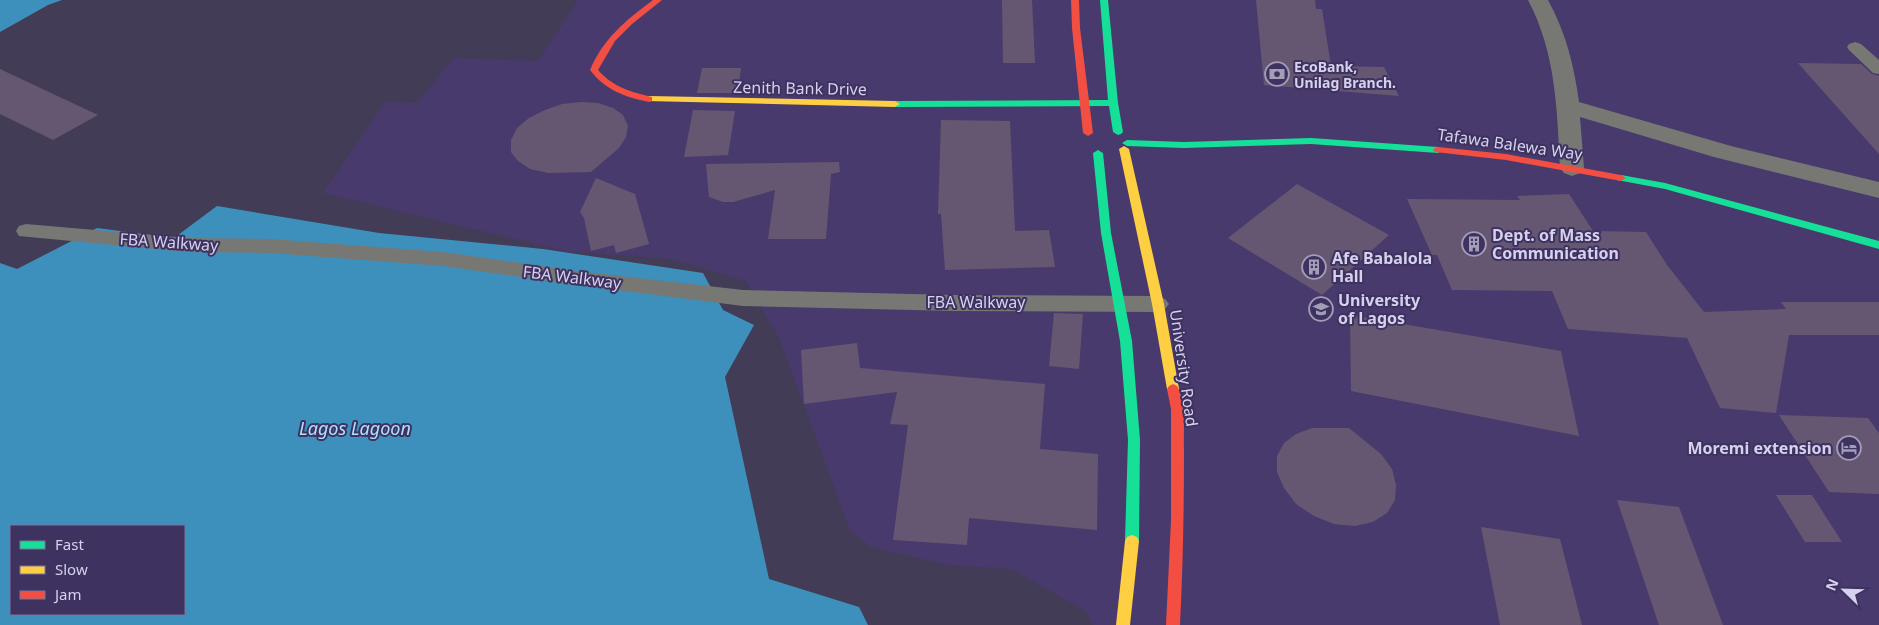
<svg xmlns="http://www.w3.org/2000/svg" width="1879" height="625" viewBox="0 0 1879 625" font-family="'Noto Sans',sans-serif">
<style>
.built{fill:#483a6c}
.water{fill:#3e90bc;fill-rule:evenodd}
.building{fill:#655772}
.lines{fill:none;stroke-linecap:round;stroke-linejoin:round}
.lane{fill:#777874;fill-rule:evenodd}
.street{fill:#777874;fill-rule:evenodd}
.fast{fill:#16e098;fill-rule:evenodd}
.slow{fill:#ffcf43;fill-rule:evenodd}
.jam{fill:#f24e42;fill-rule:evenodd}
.labels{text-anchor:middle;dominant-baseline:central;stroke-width:4;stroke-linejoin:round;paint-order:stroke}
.far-poi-label{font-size:14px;font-weight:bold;fill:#d6d1ed;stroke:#3e3260;text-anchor:start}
.street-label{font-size:16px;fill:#d6d1ed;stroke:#3e3260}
.poi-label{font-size:16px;font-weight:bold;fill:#d6d1ed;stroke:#3e3260;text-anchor:start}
.water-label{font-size:18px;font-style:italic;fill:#aee1ff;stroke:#3e3260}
</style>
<rect width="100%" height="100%" fill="#433c56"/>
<path class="built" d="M578 0H1879V625H1093L1086 611 1011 569 947 565 871 547 850 530 779 338 746 281 670 259 565 251 323 193 385 102 417 103 454 58 538 61Z"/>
<g class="water">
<path d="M0 0H62L48 5 0 32Z"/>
<path d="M217 206 379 233 543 249 703 273 723 310 754 325 725 377 769 579 859 607 868 625H0V263L17 269 97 228 174 238ZM11 526H184V614H11Z"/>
</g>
<g class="building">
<path d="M1002 0H1032L1035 63H1003Z"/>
<path d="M1256 0H1315L1316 9H1322L1331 66 1384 67 1399 96 1264 85Z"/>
<path d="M1798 63 1861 64 1872 74 1879 76V154Z"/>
<path d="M702 68H741L738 93H697Z"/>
<path d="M0 69 98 115 53 140 0 114Z"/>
<path d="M581 102 598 103 613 108 623 115 628 126 626 137 619 148 591 172 548 173 530 169 518 161 511 152V140L517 128 529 118 545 110 562 104Z"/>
<path d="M693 110 735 111 728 155 684 157Z"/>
<path d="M941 120 1010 121 1015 231 1049 230 1055 267 945 270 941 214H938Z"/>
<path d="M839 162 840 172 831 174 826 239H768L775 190 733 202H723L709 197 706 164Z"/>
<path d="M596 178 635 194 649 244 616 253 614 245 591 251 584 218 580 212Z"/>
<path d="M1297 184 1389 235 1322 295 1228 238Z"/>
<path d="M1569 194 1593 231 1646 232 1667 265 1704 312 1786 309 1781 302H1879V335H1789L1776 413 1720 408 1687 338 1568 329 1552 291 1452 290 1437 255H1432L1407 199 1520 200 1517 196Z"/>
<path d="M1054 313 1083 314 1079 369 1049 366Z"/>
<path d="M1350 315 1561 351 1579 436 1351 391Z"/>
<path d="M857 343 860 368 1045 384 1040 449 1098 454 1097 530 969 518 967 545 893 540 908 425 890 424 897 392 804 404 801 350Z"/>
<path d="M1779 415 1868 418 1879 433V494L1829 492Z"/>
<path d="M1312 428H1349L1381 454 1392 469 1396 485 1395 500 1387 513 1373 522 1355 526 1334 524 1314 516 1296 504 1284 488 1277 472V456L1284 443 1296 434Z"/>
<path d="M1776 495H1812L1842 542H1805Z"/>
<path d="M1617 500 1679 507 1723 625H1659Z"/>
<path d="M1481 527 1560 539 1582 625H1500Z"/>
</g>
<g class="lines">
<g class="lane">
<path d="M1855 42 1861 44 1879 60V74L1873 73 1849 50 1847 47 1849 44Z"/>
<path d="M26 224 187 238 271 239 443 252 577 271 743 290 955 295 1158 296 1165 299 1169 304 1165 309 1158 312 955 311 743 306 577 285 443 266 271 253 187 252 19 236 16 231 19 226Z"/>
</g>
<path class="street" d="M1528 0H1548C1566 33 1574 65 1579 102L1731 146 1879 182V198L1714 157 1580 117 1584 168 1580 173 1572 176 1564 173 1560 168C1557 109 1556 53 1528 0Z"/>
<g class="fast">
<path d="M1100 0H1108L1118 103 1123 132 1121 134 1118 135 1113 132 1109 106 895 107 890 104 895 101 1108 100Z"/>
<path d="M1311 138 1438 147 1443 150 1438 153 1311 144 1184 148 1127 146 1122 143 1127 140 1184 142Z"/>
<path d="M1098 150 1103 153 1111 233 1132 341 1140 440 1139 541 1137 545 1132 547 1127 545 1125 541 1128 440 1120 341 1101 233 1093 153Z"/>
<path d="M1621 175 1665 183 1879 241V249L1665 189 1617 180 1616 178Z"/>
</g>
<g class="slow">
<path d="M649 96 895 101 900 104 895 107 646 101V97Z"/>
<path d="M1124 146 1129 149 1164 304 1179 389 1177 392H1169L1167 389 1152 304 1119 149Z"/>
<path d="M1132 535 1137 537 1139 541 1130 625H1116L1125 541 1127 537Z"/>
</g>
<g class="jam">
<path d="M653 0H662L632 24 615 41 598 70C613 87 631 92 652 97V101L649 102C625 97 605 90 590 70 603 39 626 20 653 0Z"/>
<path d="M1071 0H1079L1080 28 1093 133 1088 136 1083 133 1072 28Z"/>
<path d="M1438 147 1506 154 1621 175 1626 178 1621 181 1506 160 1435 152 1433 150 1435 148Z"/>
<path d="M1173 384 1177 386C1187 404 1183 430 1184 450 1184 508 1183 566 1180 625H1166L1171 520V409L1167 389 1169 386Z"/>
</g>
</g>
<defs>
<g id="bank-ring" transform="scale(1.25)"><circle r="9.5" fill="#3e3260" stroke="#a39db8" stroke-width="1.5"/><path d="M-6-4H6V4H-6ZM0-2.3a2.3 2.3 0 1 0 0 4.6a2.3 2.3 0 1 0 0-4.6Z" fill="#a39db8"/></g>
<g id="building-ring" transform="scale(1.25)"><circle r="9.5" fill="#3e3260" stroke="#a39db8" stroke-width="1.5"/><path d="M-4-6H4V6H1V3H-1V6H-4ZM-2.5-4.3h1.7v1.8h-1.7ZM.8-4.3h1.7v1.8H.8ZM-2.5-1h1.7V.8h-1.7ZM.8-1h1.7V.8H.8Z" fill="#a39db8"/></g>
<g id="university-ring" transform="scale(1.25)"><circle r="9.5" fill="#3e3260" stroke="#a39db8" stroke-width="1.5"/><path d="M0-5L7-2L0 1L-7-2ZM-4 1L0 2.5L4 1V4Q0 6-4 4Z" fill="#a39db8"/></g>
<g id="hotel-ring" transform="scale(1.25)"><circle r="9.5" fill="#3e3260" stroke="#a39db8" stroke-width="1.5"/><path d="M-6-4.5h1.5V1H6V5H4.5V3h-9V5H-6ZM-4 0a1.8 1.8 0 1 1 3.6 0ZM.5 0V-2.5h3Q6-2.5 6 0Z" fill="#a39db8"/></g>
</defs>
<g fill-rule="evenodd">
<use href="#bank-ring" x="1277" y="74"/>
<use href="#building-ring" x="1474" y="244"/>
<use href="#building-ring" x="1314" y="267"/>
<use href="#university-ring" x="1321" y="309"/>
<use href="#hotel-ring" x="1849" y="448"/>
</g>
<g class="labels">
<g class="far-poi-label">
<text x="1294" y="66">EcoBank,<tspan x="1294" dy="16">Unilag Branch.</tspan></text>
</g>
<g class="street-label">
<text transform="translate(800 88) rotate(1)">Zenith Bank Drive</text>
<text transform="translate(1510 144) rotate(8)">Tafawa Balewa Way</text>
<text transform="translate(169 242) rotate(4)">FBA Walkway</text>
<text transform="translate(572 277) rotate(7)">FBA Walkway</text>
<text x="976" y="302">FBA Walkway</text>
<text transform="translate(1184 368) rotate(82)">University Road</text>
</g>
<g class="poi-label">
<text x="1492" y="235">Dept. of Mass<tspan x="1492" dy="18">Communication</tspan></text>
<text x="1332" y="258">Afe Babalola<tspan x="1332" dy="18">Hall</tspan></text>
<text x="1338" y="300">University<tspan x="1338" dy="18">of Lagos</tspan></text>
<text x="1832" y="448" text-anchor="end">Moremi extension</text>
</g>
<g class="water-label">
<text x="355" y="428">Lagos Lagoon</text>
</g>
</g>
<rect x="10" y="525" width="175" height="90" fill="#3e3260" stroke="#7b7298"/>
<rect x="20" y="541" width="25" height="8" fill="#16e098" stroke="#7b7298"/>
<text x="55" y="550" font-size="15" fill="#d6d1ed">Fast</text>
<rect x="20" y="566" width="25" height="8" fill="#ffcf43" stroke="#7b7298"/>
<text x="55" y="575" font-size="15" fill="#d6d1ed">Slow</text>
<rect x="20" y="591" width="25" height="8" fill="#f24e42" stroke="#7b7298"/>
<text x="55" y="600" font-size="15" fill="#d6d1ed">Jam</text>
<g transform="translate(1844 590) rotate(293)" stroke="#3e3260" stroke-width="4" paint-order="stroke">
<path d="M0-4L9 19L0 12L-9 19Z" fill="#d6d1ed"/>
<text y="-8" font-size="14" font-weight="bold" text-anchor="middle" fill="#d6d1ed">N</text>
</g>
</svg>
